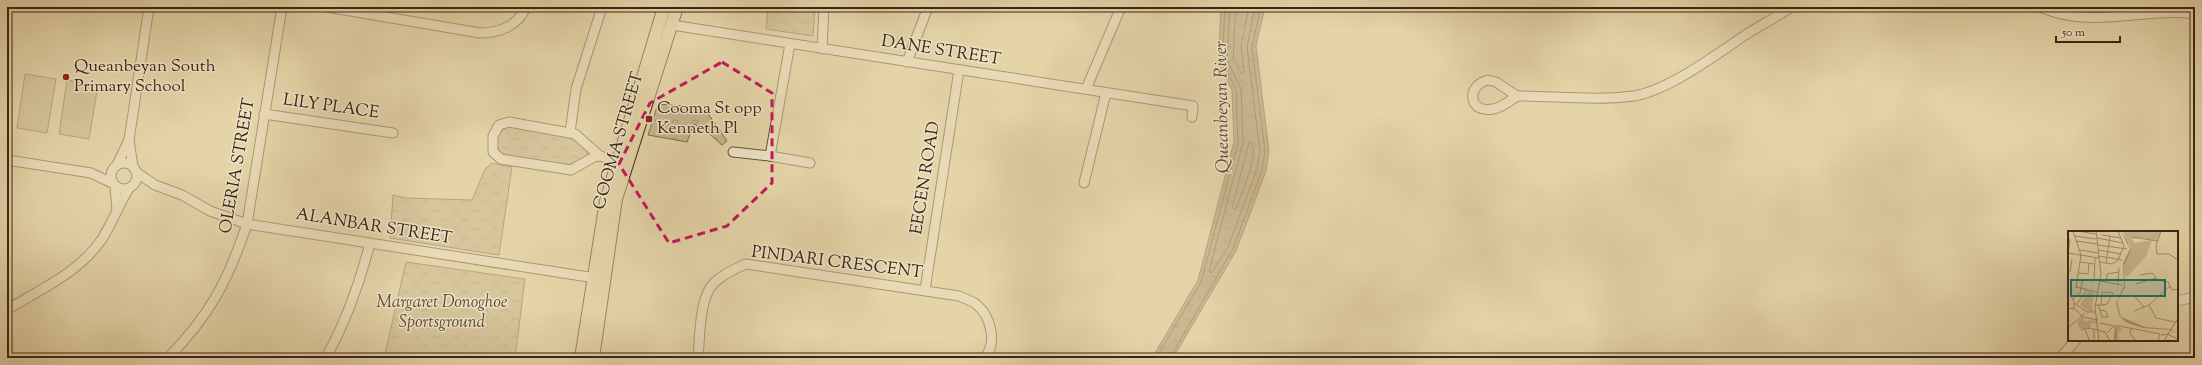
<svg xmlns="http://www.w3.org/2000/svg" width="2202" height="365" viewBox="0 0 2202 365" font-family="'Sorts Mill Goudy',serif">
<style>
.park{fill:url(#park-crowns);stroke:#806e52}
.pitch{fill:#c7b68f;stroke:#806e52}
.water{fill:url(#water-ripples);stroke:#7d6a4f}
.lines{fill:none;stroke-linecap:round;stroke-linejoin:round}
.shore{stroke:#725e45;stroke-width:1}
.minor-casing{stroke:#645139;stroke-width:11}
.major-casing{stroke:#3a2514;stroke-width:14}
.minor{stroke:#ede3c6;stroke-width:9}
.major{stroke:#e4d4a8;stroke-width:12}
.marked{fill:none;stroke:#c2185b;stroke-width:3;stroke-dasharray:8 5;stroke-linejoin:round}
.poi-dot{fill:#8f2418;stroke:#ede3c6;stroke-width:1.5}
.labels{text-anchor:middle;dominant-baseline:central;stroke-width:3;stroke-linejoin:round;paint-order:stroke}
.street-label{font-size:17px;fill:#3a2514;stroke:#ede3c6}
.poi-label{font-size:17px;fill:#3a2514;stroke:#ede3c6;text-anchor:start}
.park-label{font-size:17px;font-style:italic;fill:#5d4933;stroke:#ede3c6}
.water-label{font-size:18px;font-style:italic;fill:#5c4831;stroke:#ede3c6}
.inset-river{fill:none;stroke:#aa9876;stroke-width:2}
.inset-road{fill:none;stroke:#a08e6d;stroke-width:1}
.view{fill:#0f766e;fill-opacity:0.15;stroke:#0f766e;stroke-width:2}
.inset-edge{fill:none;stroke:#3a2514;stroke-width:2}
</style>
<defs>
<pattern id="park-crowns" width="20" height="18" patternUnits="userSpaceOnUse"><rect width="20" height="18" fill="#c7b68f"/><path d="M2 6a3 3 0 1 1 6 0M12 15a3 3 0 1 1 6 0" fill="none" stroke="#a39474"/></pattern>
<pattern id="water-ripples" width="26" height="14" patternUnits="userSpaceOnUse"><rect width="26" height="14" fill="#aa9876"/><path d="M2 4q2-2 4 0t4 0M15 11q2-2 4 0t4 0" fill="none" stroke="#8b7c60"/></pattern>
</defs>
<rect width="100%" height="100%" fill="#e4d4a8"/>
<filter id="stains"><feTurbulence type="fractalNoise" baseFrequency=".005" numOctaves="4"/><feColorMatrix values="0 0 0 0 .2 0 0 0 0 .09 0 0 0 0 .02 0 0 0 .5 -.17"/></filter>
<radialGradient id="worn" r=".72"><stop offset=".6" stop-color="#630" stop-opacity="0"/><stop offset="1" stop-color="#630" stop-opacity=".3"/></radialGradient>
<g class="park">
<path d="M768 7H815L813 36 766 29Z"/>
<path d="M658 104 698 107 707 112 727 141 722 145 705 130 694 124 687 142 648 135Z"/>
<path d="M509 127C526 126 582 135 588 153L586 157 569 165 504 156C493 147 495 132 509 127Z"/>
<path d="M492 163 512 167 499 255 390 238 393 195 405 198 472 200 485 169Z"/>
<path d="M406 262 525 279 515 358H384Z"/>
</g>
<g class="pitch">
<path d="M25 74 56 79 47 133 17 128Z"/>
<path d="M67 80 98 85 89 139 59 134Z"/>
</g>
<path class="water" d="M1221 7H1265L1256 46 1269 151 1266 171 1236 251 1173 358H1152L1198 280 1234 142 1232 90 1218 62Z"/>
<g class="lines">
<g class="shore">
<path d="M1230 7 1227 60 1241 89 1243 143 1209 271 1211 273 1228 247 1257 169 1260 151 1247 47 1255 7"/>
<path d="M1236 7 1233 58 1242 74 1244 72 1241 46 1249 7"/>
<path d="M1251 142C1260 154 1241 194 1236 208L1234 209 1232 207 1249 143Z"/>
<path d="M1156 358 1201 282 1238 143 1236 90 1222 61 1225 7"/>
<path d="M1170 358 1233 249 1262 170 1265 151 1252 47 1261 7"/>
</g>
<g class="minor-casing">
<g id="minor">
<path d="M327 7 480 33C499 33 518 26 526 7"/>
<path d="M2040 7C2092 30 2143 7 2195 14"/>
<path d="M672 25 1193 106 1192 117"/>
<path d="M790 44 770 156 810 163"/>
<path d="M822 49 824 7"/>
<path d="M907 62 928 7"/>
<path d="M1488 80 1496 82 1517 96C1510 101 1501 108 1493 109 1469 114 1465 86 1488 80Z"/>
<path d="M1086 89 1121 7"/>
<path d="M1517 96C1555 96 1595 101 1633 96 1669 91 1719 52 1750 32 1763 24 1778 16 1791 7"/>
<path d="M264 114 393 133"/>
<path d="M509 122 575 134 600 156 594 157 571 170 501 159 493 152V136L499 125Z"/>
<path d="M570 132 576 89 602 7"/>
<path d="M733 152 770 156"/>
<path d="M600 156 618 161"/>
<path d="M7 160 91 173 112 183"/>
<circle cx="124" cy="176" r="13"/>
<path d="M117 165 129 140"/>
<path d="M133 167 129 140 149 7"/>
<path d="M136 172 155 185 182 195 210 211 247 224 595 278"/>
<path d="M1084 183 1106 93"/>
<path d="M115 186 117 210"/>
<path d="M925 290 959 70"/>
<path d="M2177 301 2195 297"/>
<path d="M7 310C40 289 79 273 102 239 112 223 119 205 129 188"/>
<path d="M168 358C210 315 228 281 247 224L282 7"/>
<path d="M326 358C346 321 360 283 370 243"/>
<path d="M698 358C700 338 699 297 714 283 723 274 734 269 746 264L959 296C964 298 971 301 976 304 991 316 998 344 984 358"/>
<path d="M2060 358 2076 340"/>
</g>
</g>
<g class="major-casing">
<g id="major">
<path d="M581 358 606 201 664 7"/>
<path d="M593 358 616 199 677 7"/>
</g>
</g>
<use href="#minor" class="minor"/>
<use href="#major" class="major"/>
</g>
<path d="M0 0H2202V365H0ZM722 62 772 93V183L727 226 669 243 619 164 650 103Z" fill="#e4d4a8" fill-opacity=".55" fill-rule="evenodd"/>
<path class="marked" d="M722 62 772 93V183L727 226 669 243 619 164 650 103Z"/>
<g class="poi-dot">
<circle cx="66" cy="77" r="4"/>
<rect x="645" y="115" width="8" height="8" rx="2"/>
</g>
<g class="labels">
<g class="street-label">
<text transform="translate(941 51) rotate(9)">DANE STREET</text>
<text transform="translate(331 107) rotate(8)">LILY PLACE</text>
<text transform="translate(619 141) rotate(-74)">COOMA STREET</text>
<text transform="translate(238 166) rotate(-80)">OLERIA STREET</text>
<text transform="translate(926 178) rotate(-81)">EECEN ROAD</text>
<text transform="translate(374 227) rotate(9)">ALANBAR STREET</text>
<text transform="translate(837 263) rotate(7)">PINDARI CRESCENT</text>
</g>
<g class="poi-label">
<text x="74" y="67">Queanbeyan South<tspan x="74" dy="20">Primary School</tspan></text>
<text x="657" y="109">Cooma St opp<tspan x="657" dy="20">Kenneth Pl</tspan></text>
</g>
<g class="park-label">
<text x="442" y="303">Margaret Donoghoe<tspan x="442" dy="20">Sportsground</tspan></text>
</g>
<g class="water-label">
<text transform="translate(1223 107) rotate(-91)">Queanbeyan River</text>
</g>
</g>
<g transform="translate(2068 231)">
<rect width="110" height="110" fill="#e4d4a8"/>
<path d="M55 0H93L89 9 64 7 66 12 84 9 78 25 60 45 57 44 56 34 63 16Z" fill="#c7b68f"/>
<path d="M51 95 56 101 53 99 50 103 52 110H46L47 96Z" fill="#c7b68f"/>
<path d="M21 60 26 61 24 78 26 81 20 80 12 74ZM14 86 17 90 29 89V93L23 92 22 97 12 98 9 91Z" fill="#c7b68f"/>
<path d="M53 0 59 9 63 19 56 34 57 56 49 71 53 86 77 96 103 98 110 103 103 99 75 97 60 92 55 89 51 84 48 72 56 55 55 32 62 18Z" fill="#aa9876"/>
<path class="inset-river" d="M47 110 48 96"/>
<path class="inset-road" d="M5 0 13 24M9 0 28 3M28 0 33 43 27 76 31 110M93 0 88 15 89 23H101L110 29M34 4 53 7M7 5 28 8M64 6 90 10M0 7 2 9 0 22M29 7 55 12M8 10 29 13M30 14 59 18M12 19 30 22M31 19 53 23M0 22 31 27M31 25 54 29M12 31 26 33M31 31 44 33 50 29 56 15 50 0M38 32 42 5M2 41 4 28M11 42 20 43 21 32M72 44 84 42 90 49 100 51 104 59 110 58M15 49 26 50 27 27M32 50 54 54M38 51 39 43 51 41M50 53 51 37M68 53 88 47M9 55 8 57 13 24M102 55 81 74 88 87 107 91M9 56 29 61M2 63 6 71V77M67 66 76 76M5 68 12 62 15 48M6 72 19 81H27M9 73 19 59M27 74H35L39 73 45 62 34 61 33 74M31 74V78L32 79 34 86H40L38 80 32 79M0 77 7 78 15 86 30 89M66 80 81 74M32 92 46 95M0 97 17 82M63 97 62 102 68 110M17 98 21 109 26 110V99M13 99 22 97 37 101 42 110M39 102 46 95H51L92 103 90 110M93 104 99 103 110 108M96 110 110 87"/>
<path class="view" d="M3 49H97V65H3Z"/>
<rect width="110" height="110" class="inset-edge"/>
</g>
<rect width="2202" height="365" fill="none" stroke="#e4d4a8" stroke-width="24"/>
<rect x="8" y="8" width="2186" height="349" fill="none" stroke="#3a2514" stroke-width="2"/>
<rect x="12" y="12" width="2178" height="341" fill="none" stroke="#3a2514"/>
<path d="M2056 36v6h64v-6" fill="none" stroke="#3a2514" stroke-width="2"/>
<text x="2062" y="36" font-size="12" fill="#3a2514" stroke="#ede3c6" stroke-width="3" paint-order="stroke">50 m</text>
<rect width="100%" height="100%" filter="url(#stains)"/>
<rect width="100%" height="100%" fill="url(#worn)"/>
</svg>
